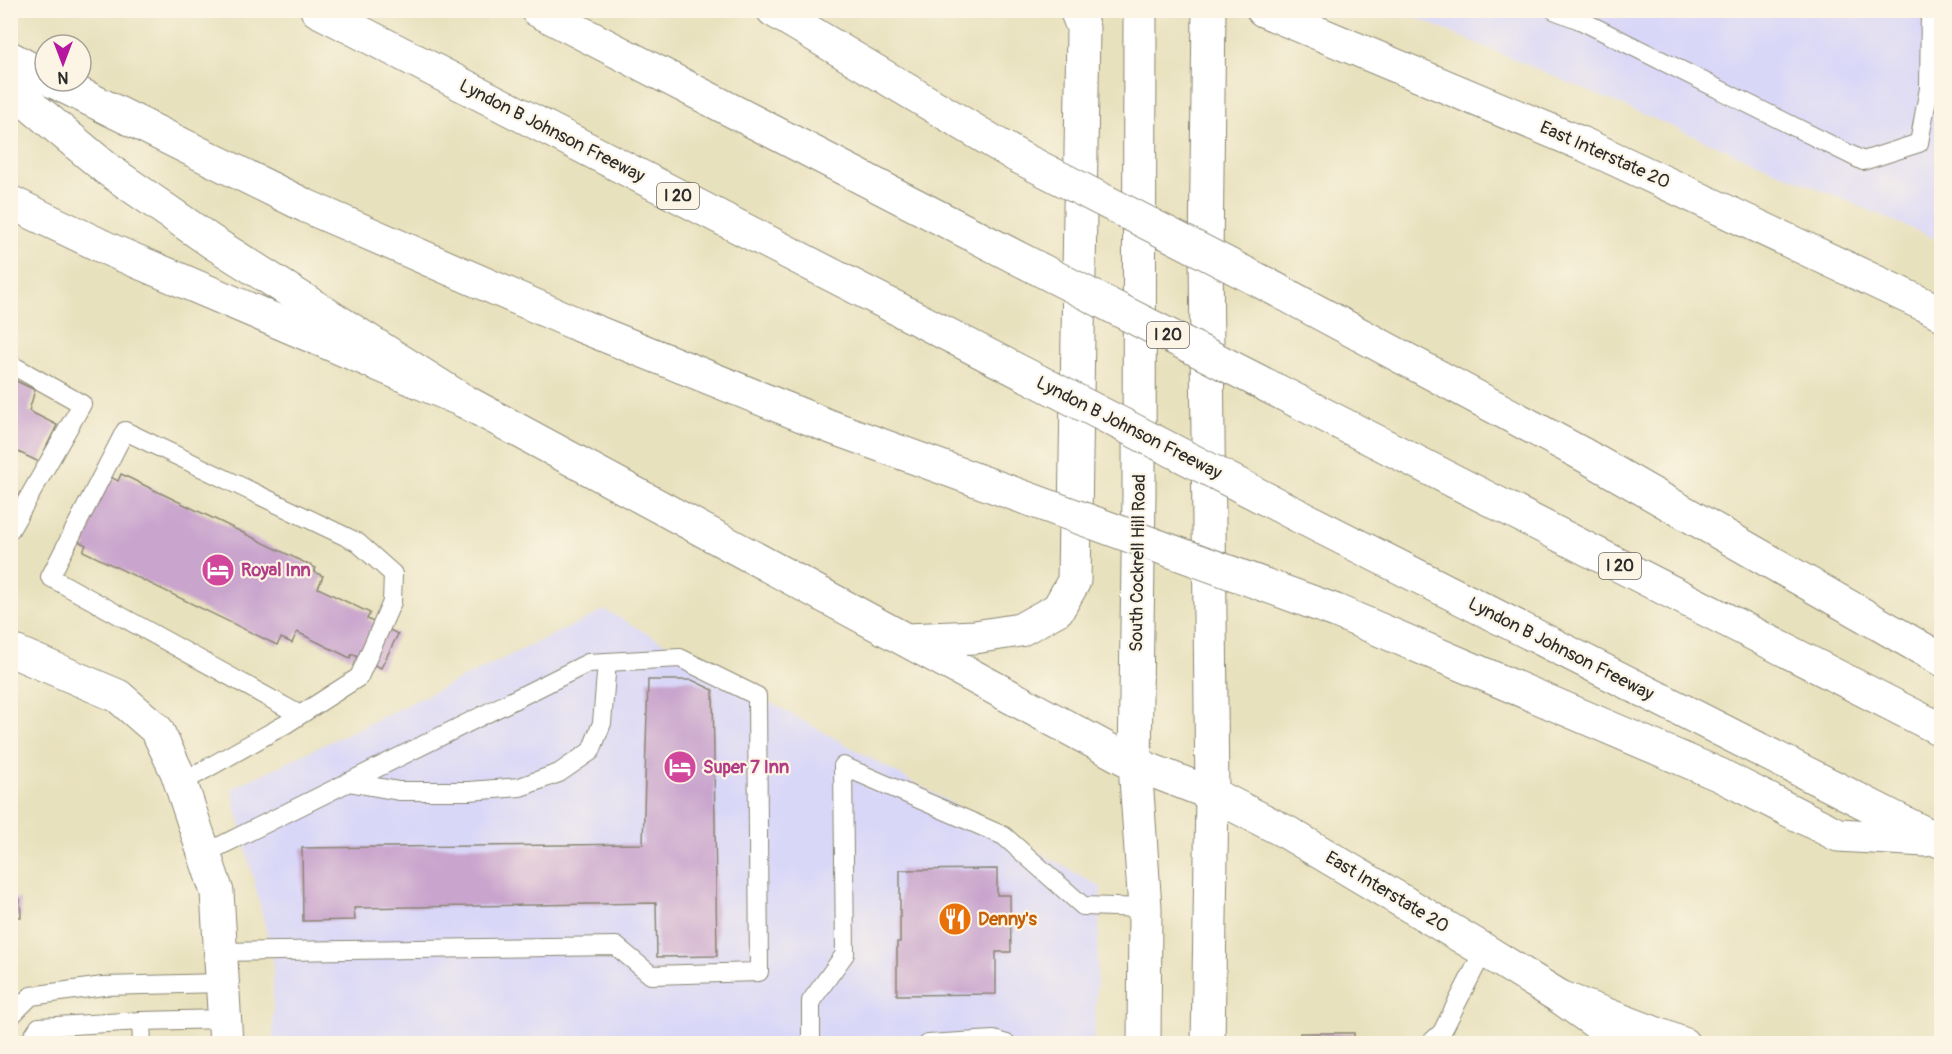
<svg xmlns="http://www.w3.org/2000/svg" width="1952" height="1054" viewBox="0 0 1952 1054" font-family="Pangolin,sans-serif">
<style>
.built{fill:#d9d7f8}
.building{fill:#c9a4cd}
.lines{fill:none;stroke-linecap:round;stroke-linejoin:round}
.lane-casing{stroke:#8a8674;stroke-width:20}
.street-casing{stroke:#8a8674;stroke-width:35}
.secondary-casing{stroke:#8a8674;stroke-width:35}
.highway-casing{stroke:#8a8674;stroke-width:35}
.lane{stroke:#fff;stroke-width:18}
.street{stroke:#fff;stroke-width:33}
.secondary{stroke:#fff;stroke-width:33}
.highway{stroke:#fff;stroke-width:33}
.highway-bridge-casing{stroke:#8a8674;stroke-width:35;stroke-linecap:butt}
.highway-bridge{stroke:#fff;stroke-width:33}
.labels{text-anchor:middle;dominant-baseline:central;stroke-width:4.5;stroke-linejoin:round;paint-order:stroke}
.shield{fill:#fcf5e5;stroke:#6a6863;stroke-width:1.5}
.shield-label{font-size:16px;font-weight:bold;fill:#2b2b2b}
.street-label{font-size:18px;fill:#2b2b2b;stroke:#fcf5e5}
.hotel-label{font-size:18px;font-weight:bold;fill:#b23c85;stroke:#fcf5e5;text-anchor:start}
.food-label{font-size:18px;font-weight:bold;fill:#c56008;stroke:#fcf5e5;text-anchor:start}
</style>
<rect width="100%" height="100%" fill="#fcf5e5"/>
<filter id="ink" filterUnits="userSpaceOnUse"><feTurbulence type="fractalNoise" baseFrequency=".0167" numOctaves="2"/><feDisplacementMap in="SourceGraphic" scale="12" xChannelSelector="R" yChannelSelector="G"/><feConvolveMatrix kernelMatrix="1 2 1 2 8 2 1 2 1" color-interpolation-filters="sRGB"/></filter>
<filter id="wash" filterUnits="userSpaceOnUse"><feTurbulence type="fractalNoise" baseFrequency=".008" numOctaves="4" result="noise"/><feDisplacementMap in="SourceGraphic" scale="24" xChannelSelector="R" yChannelSelector="G"/><feGaussianBlur stdDeviation="1.35" result="paint"/><feColorMatrix in="noise" values="0 0 0 0 0 0 0 0 0 0 0 0 0 0 0 0 0 1.4 0 .05"/><feComposite in="paint" operator="in"/></filter>
<g filter="url(#wash)">
<rect width="100%" height="100%" fill="#e8e1bd"/>
<g class="built">
<path d="M1401 11H1941V241Z"/>
<path d="M605 610 1101 887 1094 1043H273V957L231 789Z"/>
</g>
<g id="blocks">
<g class="building">
<path d="M10 378 35 390 29 411 57 425 39 462 10 448Z"/>
<path d="M121 474 316 568 314 572 323 576 318 588 370 613 367 619 398 634 381 668 352 654 350 658 297 632 292 643 281 638 277 645 83 551 86 545 78 541 109 476 118 481Z"/>
<path d="M648 680H692L713 690 717 956 657 957 656 903 354 908 355 920 303 921 302 848 643 844Z"/>
<path d="M997 869V895H1010L1011 952H996V994L897 995V942H900V870Z"/>
<path d="M20 899 21 917H15V937H10V900Z"/>
<rect x="1300" y="1033" width="54" height="11"/>
</g>
</g>
</g>
<g filter="url(#ink)">
<use href="#blocks" fill-opacity="0" stroke="#8a8674" stroke-width="1.5"/>
<g class="lines">
<g class="lane-casing">
<g id="lane">
<path d="M1554 10 1580 20V10"/>
<path d="M1580 20 1863 161 1919 143 1929 88 1930 10"/>
<path d="M10 364 82 404 10 530"/>
<path d="M348 782 399 791H469L520 787 559 773 591 751 602 723 607 662"/>
<path d="M181 783 286 724 359 677 392 602 393 574 357 542 125 431 50 577 300 715"/>
<path d="M204 854 588 663 680 658 757 696 759 972 651 975 616 946 220 952"/>
<path d="M10 1017 31 996 103 986 222 983"/>
<path d="M141 1021 142 1044"/>
<path d="M28 1044 39 1027 141 1021 224 1019"/>
<path d="M811 1044V1001L845 954 843 766 1004 836 1083 906 1145 908"/>
<path d="M928 1044 994 1040 1007 1044"/>
<path d="M1429 1044 1442 1032 1484 950"/>
</g>
</g>
<g class="street-casing">
<path id="street" d="M10 650 118 696 157 730 177 772 217 892 226 1044"/>
</g>
<g class="secondary-casing">
<g id="secondary">
<path d="M1140 10 1139 494 1135 764 1145 908 1144 1044"/>
<path d="M1263 10 1585 145 1942 313"/>
<path d="M10 202 108 249 464 401 1135 764 1212 794 1288 833 1484 950 1560 997 1626 1044"/>
<path d="M907 640 975 637 1020 630 1058 609 1074 581 1083 28 1076 10"/>
<path d="M1208 1044 1212 794 1206 256 1209 10"/>
</g>
</g>
<g class="highway-casing">
<g id="highway">
<path d="M317 10 1038 381"/>
<path d="M537 10 1037 268"/>
<path d="M773 10 1017 156"/>
<path d="M10 58 45 77"/>
<path d="M10 88 107 169 212 242 464 401"/>
<path d="M1264 283 1584 455 1942 660"/>
<path d="M1939 312 1942 314"/>
<path d="M1299 402 1942 730"/>
<path d="M1299 516 1942 842"/>
<path d="M1336 611 1720 775 1838 835 1925 840"/>
<path d="M1560 997 1683 1044"/>
</g>
</g>
<use href="#lane" class="lane"/>
<use href="#street" class="street"/>
<use href="#secondary" class="secondary"/>
<use href="#highway" class="highway"/>
<g class="highway-bridge-casing">
<g id="highway-bridge">
<path d="M53 81 306 206 579 325 831 427 1336 611"/>
<path d="M1017 156 1264 283"/>
<path d="M1037 268 1299 402"/>
<path d="M1038 381 1299 516"/>
</g>
</g>
<use href="#highway-bridge" class="highway-bridge"/>
</g>
</g>
<defs>
<g id="hotel-disc" transform="scale(1.725)"><circle r="9.5" fill="#d1479c" stroke="#fcf5e5"/><path d="M-6-4.5h1.5V1H6V5H4.5V3h-9V5H-6ZM-4 0a1.8 1.8 0 1 1 3.6 0ZM.5 0V-2.5h3Q6-2.5 6 0Z" fill="#fff"/></g>
<g id="restaurant-disc" transform="scale(1.725)"><circle r="9.5" fill="#e8710a" stroke="#fcf5e5"/><path d="M-5-6h1v4h1v-4h1v4h1v-4h1v5L-1.5 .5V6h-2V.5L-5-1ZM5-6V6H3V1.5H1.5Q1.5-4 5-6Z" fill="#fff"/></g>
</defs>
<g fill-rule="evenodd">
<use href="#hotel-disc" x="218" y="570"/>
<use href="#hotel-disc" x="680" y="767"/>
<use href="#restaurant-disc" x="955" y="919"/>
</g>
<g class="labels">
<g class="shield">
<rect x="657" y="183" width="42" height="26" rx="4.5"/>
<rect x="1147" y="322" width="42" height="26" rx="4.5"/>
<rect x="1599" y="553" width="42" height="26" rx="4.5"/>
</g>
<g class="shield-label">
<text x="678" y="196">I 20</text>
<text x="1168" y="335">I 20</text>
<text x="1620" y="566">I 20</text>
</g>
<g class="street-label">
<text transform="translate(552 131) rotate(27)">Lyndon B Johnson Freeway</text>
<text transform="translate(1605 155) rotate(24)">East Interstate 20</text>
<text transform="translate(1129 428) rotate(27)">Lyndon B Johnson Freeway</text>
<text transform="translate(1138 563) rotate(-89)">South Cockrell Hill Road</text>
<text transform="translate(1561 649) rotate(27)">Lyndon B Johnson Freeway</text>
<text transform="translate(1387 892) rotate(31)">East Interstate 20</text>
</g>
<g class="hotel-label">
<text x="241" y="570">Royal Inn</text>
<text x="703" y="767">Super 7 Inn</text>
</g>
<g class="food-label">
<text x="978" y="919">Denny's</text>
</g>
</g>
<rect width="1952" height="1054" fill="none" stroke="#fcf5e5" stroke-width="36"/>
<g transform="translate(63 63) rotate(180)"><circle r="28" fill="#fcf5e5" stroke="#a8a49b" stroke-width="1.5"/>
<path d="M0-4.5L10 22L0 15L-10 22Z" fill="#b5179e"/>
<text y="-9" font-size="16" font-weight="bold" text-anchor="middle" fill="#2b2b2b">N</text>
</g>
</svg>
